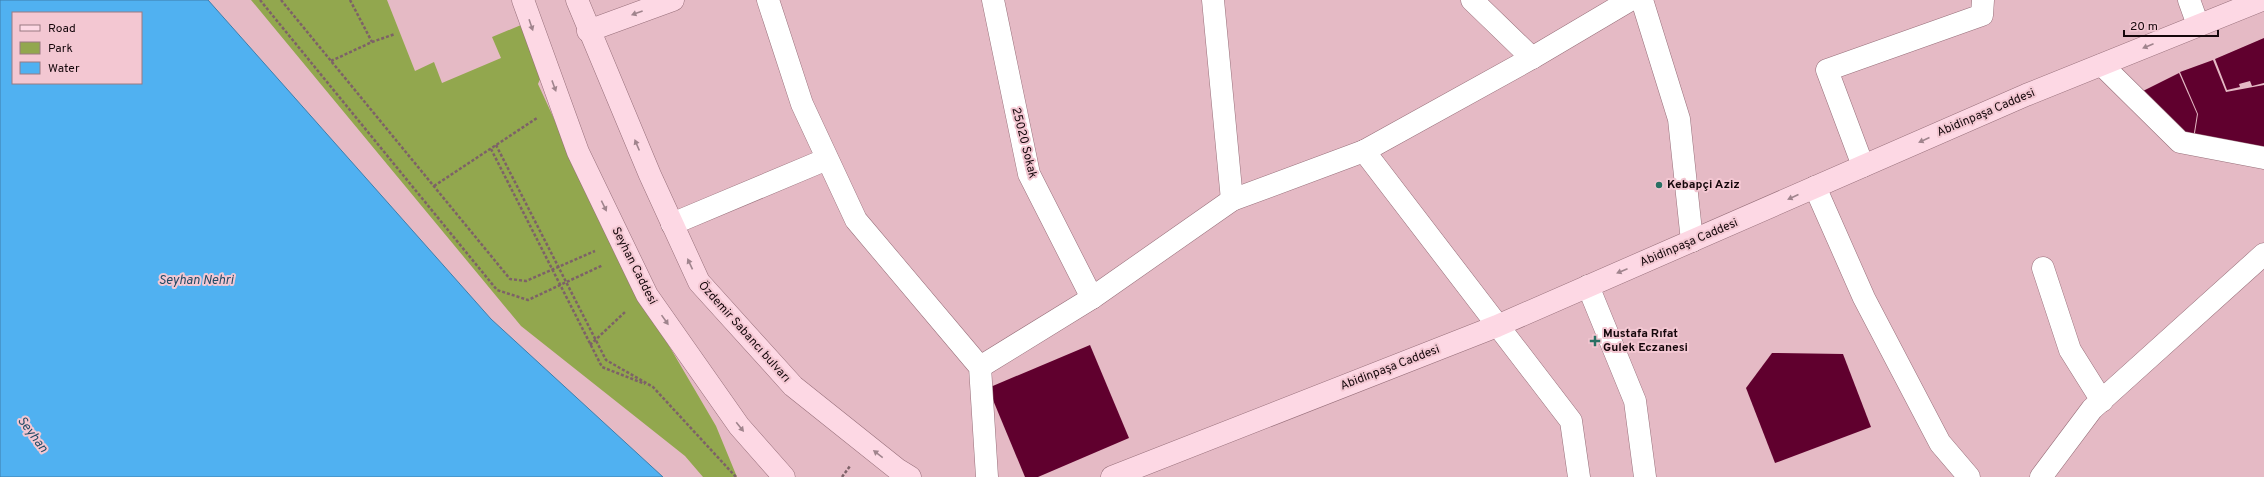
<svg xmlns="http://www.w3.org/2000/svg" width="2264" height="477" viewBox="0 0 2264 477" font-family="Overpass,sans-serif">
<style>
.green{fill:#92a74e}
.water{fill:#50b1f1;stroke:#3e7eac;fill-rule:evenodd}
.building{fill:#60002e}
.lines{fill:none;stroke-linecap:round;stroke-linejoin:round}
.street-casing{stroke:#976f7a;stroke-width:23}
.secondary-casing{stroke:#976f7a;stroke-width:23}
.path{stroke:#7d6168;stroke-width:2.5;stroke-dasharray:3 2;stroke-linecap:butt}
.street{stroke:#fff;stroke-width:22}
.secondary{stroke:#fdd8e4;stroke-width:22}
.oneway{fill:#a0848d}
.poi-dot{fill:#2a7064;stroke:#f3c7d2;stroke-width:1.5}
.labels{text-anchor:middle;dominant-baseline:central;stroke-width:4;stroke-linejoin:round;paint-order:stroke}
.street-label{font-size:12px;fill:#15070b;stroke:#f3c7d2}
.poi-label{font-size:12px;font-weight:bold;fill:#15070b;stroke:#f3c7d2;text-anchor:start}
.water-label{font-size:13px;font-style:italic;fill:#234b66;stroke:#f3c7d2}
</style>
<rect width="100%" height="100%" fill="#e5bac5"/>
<path class="green" d="M251 0H387L415 71 434 62 442 83 501 58 492 37 521 25 545 67 538 84 620 262 716 426 737 477H703L685 456 521 326Z"/>
<path class="water" d="M0 0H208L491 319 663 477H0ZM13 13H141V83H13Z"/>
<g class="building">
<path d="M2264 38V83L2252 86 2250 81 2239 84 2240 87 2227 90 2215 59Z"/>
<path d="M2213 60 2226 92 2264 85V152L2194 139 2198 114 2180 72Z"/>
<path d="M2179 73 2197 114 2193 139 2139 93Z"/>
<path d="M1090 345 1129 438 1038 477H1025L988 388Z"/>
<path d="M1772 353 1843 354 1871 427 1775 463 1746 388Z"/>
</g>
<g class="lines">
<g class="street-casing">
<g id="street">
<path d="M768 0 802 104 856 220 980 367 987 477"/>
<path d="M993 0 1029 174 1092 298"/>
<path d="M1213 0 1232 200"/>
<path d="M1472 0 1532 58"/>
<path d="M1642 0 1679 119 1692 241"/>
<path d="M2189 0 2198 25"/>
<path d="M2102 65 2180 142 2264 158"/>
<path d="M1364 151 1571 421 1579 477"/>
<path d="M1863 166 1827 70 1982 15 1983 0"/>
<path d="M1815 187 1864 298 1940 443 1969 477"/>
<path d="M672 224 827 159"/>
<path d="M2043 268 2070 350 2102 401"/>
<path d="M1588 286 1635 401 1645 477"/>
<path d="M980 367 1092 298 1232 200 1364 151 1532 58 1630 0"/>
<path d="M2041 477 2092 409 2264 254"/>
</g>
</g>
<g class="secondary-casing">
<g id="secondary">
<path d="M523 0 578 152 647 295 739 426 784 477"/>
<path d="M577 0 650 175 699 282 793 386 897 469 910 477"/>
<path d="M588 31 673 0"/>
<path d="M1112 477 1497 326 2026 95 2262 0"/>
</g>
</g>
<g class="path">
<path d="M260 0 497 290 528 300 603 265"/>
<path d="M281 0 510 279 526 281 595 251"/>
<path d="M350 0 372 42"/>
<path d="M331 61 372 42 395 34"/>
<path d="M496 145 606 360 653 387 736 477"/>
<path d="M491 149 602 367 645 384"/>
<path d="M434 186 537 118"/>
<path d="M590 345 625 312"/>
<path d="M842 477 850 466"/>
</g>
<use href="#street" class="street"/>
<use href="#secondary" class="secondary"/>
</g>
<defs><path id="oneway-solid" d="M-6-.8H1V-3.2L6.5 0L1 3.2V.8H-6Z"/></defs>
<g class="oneway">
<use href="#oneway-solid" transform="translate(637 13) rotate(160)"/>
<use href="#oneway-solid" transform="translate(531 25) rotate(71)"/>
<use href="#oneway-solid" transform="translate(2148 46) rotate(157)"/>
<use href="#oneway-solid" transform="translate(554 86) rotate(70)"/>
<use href="#oneway-solid" transform="translate(1924 140) rotate(156)"/>
<use href="#oneway-solid" transform="translate(637 145) rotate(-113)"/>
<use href="#oneway-solid" transform="translate(1793 197) rotate(156)"/>
<use href="#oneway-solid" transform="translate(604 206) rotate(64)"/>
<use href="#oneway-solid" transform="translate(690 264) rotate(-115)"/>
<use href="#oneway-solid" transform="translate(1622 271) rotate(157)"/>
<use href="#oneway-solid" transform="translate(665 320) rotate(55)"/>
<use href="#oneway-solid" transform="translate(740 427) rotate(51)"/>
<use href="#oneway-solid" transform="translate(878 454) rotate(-142)"/>
</g>
<g class="poi-dot">
<circle cx="1659" cy="185" r="4"/>
<path d="M1593 335h4v4h4v4h-4v4h-4v-4h-4v-4h4z"/>
</g>
<g class="labels">
<g class="street-label">
<text transform="translate(1986 113) rotate(-23)">Abidinpaşa Caddesi</text>
<text transform="translate(1024 143) rotate(76)">25020 Sokak</text>
<text transform="translate(1689 243) rotate(-23)">Abidinpaşa Caddesi</text>
<text transform="translate(634 266) rotate(63)">Seyhan Caddesi</text>
<text transform="translate(744 332) rotate(48)">Özdemir Sabancı bulvarı</text>
<text transform="translate(1390 368) rotate(-21)">Abidinpaşa Caddesi</text>
</g>
<g class="poi-label">
<text x="1667" y="185">Kebapçi Aziz</text>
<text x="1603" y="334">Mustafa Rıfat<tspan x="1603" dy="14">Gulek Eczanesi</tspan></text>
</g>
<g class="water-label">
<text x="196" y="281">Seyhan Nehri</text>
<text transform="translate(32 435) rotate(53)">Seyhan</text>
</g>
</g>
<rect x="12" y="12" width="130" height="72" fill="#f3c7d2" stroke="#9a7a82"/>
<rect x="20" y="25" width="20" height="6" fill="#fdd8e4" stroke="#9a7a82"/>
<text x="48" y="32" font-size="12" fill="#15070b">Road</text>
<rect x="20" y="42" width="20" height="12" fill="#92a74e" stroke="#9a7a82"/>
<text x="48" y="52" font-size="12" fill="#15070b">Park</text>
<rect x="20" y="62" width="20" height="12" fill="#50b1f1" stroke="#9a7a82"/>
<text x="48" y="72" font-size="12" fill="#15070b">Water</text>
<path d="M2124 30v6h94v-6" fill="none" stroke="#15070b" stroke-width="2"/>
<text x="2130" y="30" font-size="12" fill="#15070b" stroke="#f3c7d2" stroke-width="3" paint-order="stroke">20 m</text>
</svg>
